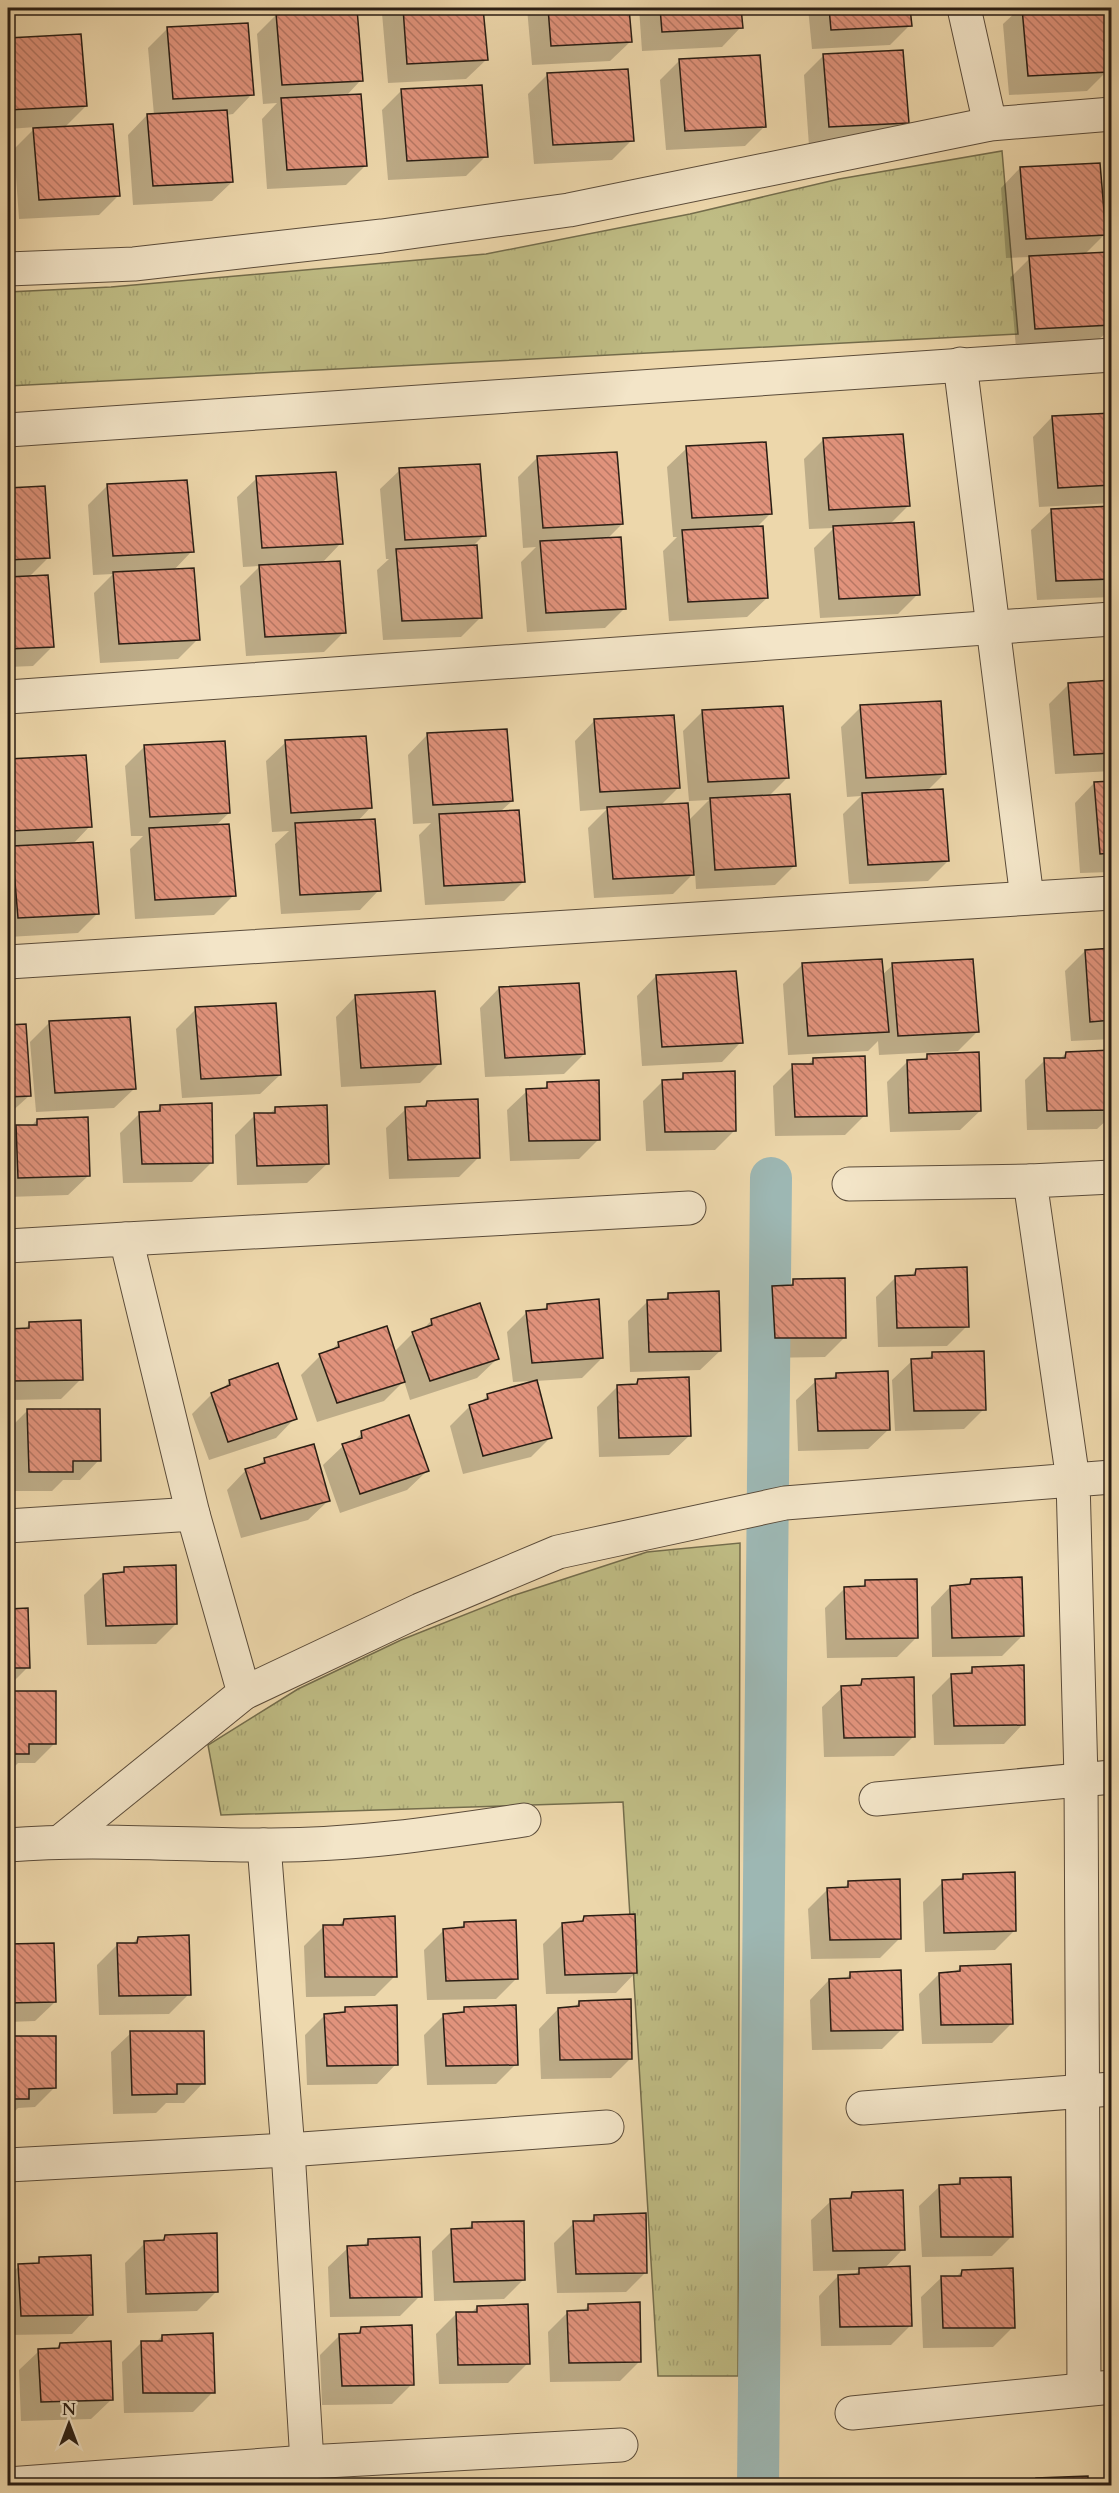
<svg xmlns="http://www.w3.org/2000/svg" width="1119" height="2493" viewBox="0 0 1119 2493" font-family="Cardo,serif">
<style>
.park{fill:url(#park-tufts);stroke:#746d4c;stroke-width:1.5}
.shadow{fill:#0003}
.lines{fill:none;stroke-linecap:round;stroke-linejoin:round}
.canal{stroke:#9db7b3;stroke-width:42}
.building{fill:url(#building-back-hatch);stroke:#2a1e14;stroke-width:1.5}
.minor-casing{stroke:#5b4c3a;stroke-width:35}
.minor{stroke:#f3e5c8;stroke-width:33}
</style>
<defs>
<pattern id="park-tufts" width="24" height="20" patternUnits="userSpaceOnUse" patternTransform="scale(1.5)"><rect width="24" height="20" fill="#bfbc84"/><path d="M3 7l-1-3M5 7V3M7 7l1-3M15 17l-1-3M17 17v-4M19 17l1-3" fill="none" stroke="#a4a171"/></pattern>
<pattern id="building-back-hatch" width="6" height="6" patternUnits="userSpaceOnUse" patternTransform="scale(1.5)"><rect width="6" height="6" fill="#e1937c"/><path d="M-1 5l2 2M0 0l6 6M5-1l2 2" fill="none" stroke="#b77764"/></pattern>
</defs>
<rect width="100%" height="100%" fill="#edd7ab"/>
<filter id="stains"><feTurbulence type="fractalNoise" baseFrequency=".00333" numOctaves="4"/><feColorMatrix values="0 0 0 0 .2 0 0 0 0 .09 0 0 0 0 .02 0 0 0 .5 -.17"/></filter>
<radialGradient id="worn" r=".72"><stop offset=".6" stop-color="#630" stop-opacity="0"/><stop offset="1" stop-color="#630" stop-opacity=".3"/></radialGradient>
<g class="park">
<path d="M1002 151 1018 334 8 386V292L111 287 486 254 690 214 839 179Z"/>
<path d="M740 1543 738 2376H658L623 1802 221 1815 208 1745 298 1689 401 1640 512 1596 647 1552Z"/>
</g>
<g class="shadow">
<path d="M388 8H482L486 60 466 79 388 83 382 13Z"/>
<path d="M527 8H627L630 42 610 61 532 65Z"/>
<path d="M639 8H740L741 27 722 47 642 51Z"/>
<path d="M808 8H909L910 25 890 45 812 49Z"/>
<path d="M1020 8H1102L1107 71 1087 91 1009 95 1003 24Z"/>
<path d="M277 14 361 80 346 96 366 165 346 185 267 189 262 119 277 103 263 104 257 34Z"/>
<path d="M168 28 252 94 233 114 226 115 232 182 212 201 133 205 128 135 147 115H154L148 48Z"/>
<path d="M80 36 86 106 64 128 118 196 99 215 19 219 14 149 36 127 8 129V39Z"/>
<path d="M823 56 908 122 888 142 809 146 804 75Z"/>
<path d="M680 60 764 127 745 146 666 150 660 80Z"/>
<path d="M548 74 632 140 612 160 534 164 528 94Z"/>
<path d="M402 90 486 156 466 176 388 180 382 110Z"/>
<path d="M1020 168 1105 234 1084 255 1108 254 1112 327 1094 344 1016 348 1010 278 1031 257 1006 258 1001 188Z"/>
<path d="M1112 414V503L1039 507 1033 437 1052 417Z"/>
<path d="M823 440 908 506 889 525 918 594 898 614 820 618 814 548 834 528 809 529 804 459Z"/>
<path d="M687 448 771 513 756 528 767 598 747 617 669 621 663 551 677 537H673L667 467Z"/>
<path d="M537 458 622 524 607 539 625 608 605 628 527 632 521 562 536 547 523 548 518 477Z"/>
<path d="M400 470 484 535 472 547 481 617 461 637 383 640 377 570 389 559H386L380 489Z"/>
<path d="M257 478 341 543 322 563 344 632 324 652 246 656 240 586 260 566 243 567 237 497Z"/>
<path d="M107 486 192 551 173 571 198 639 178 659 100 663 94 593 113 574 93 575 88 505Z"/>
<path d="M43 488 49 557 29 577 53 646 33 666 8 667V490Z"/>
<path d="M1112 508V597L1037 600 1031 530 1051 511Z"/>
<path d="M1112 682V771L1055 774 1049 704 1069 684Z"/>
<path d="M861 707 945 773 927 791 948 861 928 881 849 884 843 814 861 796 847 797 841 727Z"/>
<path d="M703 711 787 778 769 796 794 866 775 885 696 889 695 872 673 894 594 898 588 828 607 809 580 811 575 741 594 721 679 787 660 806 688 821 709 800 689 801 683 731Z"/>
<path d="M427 735 512 801 500 812 523 882 504 901 425 905 419 835 431 823 413 824 408 755Z"/>
<path d="M286 742 370 808 357 822 379 890 360 910 281 914 275 844 289 831 272 832 266 761Z"/>
<path d="M145 746 229 813 215 826 234 895 214 915 135 919 130 849 143 836H131L125 766Z"/>
<path d="M84 756 90 826 72 845 97 914 78 933 8 937V852L11 849H8V760Z"/>
<path d="M1112 782V872L1080 873 1075 803 1094 783Z"/>
<path d="M1112 950V1039L1071 1041 1065 971 1085 951Z"/>
<path d="M802 965 882 975 893 965 978 1031 958 1051 879 1055 878 1041 868 1051 788 1055 783 984Z"/>
<path d="M656 976 741 1042 722 1062 642 1066 637 996Z"/>
<path d="M499 988 584 1054 564 1074 485 1077 480 1008Z"/>
<path d="M355 997 440 1063 420 1083 341 1087 336 1017Z"/>
<path d="M196 1009 280 1075 260 1094 182 1098 176 1029Z"/>
<path d="M50 1022 134 1089 114 1108 36 1112 30 1042Z"/>
<path d="M24 1026 30 1095 8 1115V1027Z"/>
<path d="M1112 1052V1115L1097 1129 1027 1130 1025 1080 1045 1060 1060 1059 1066 1053Z"/>
<path d="M928 1055 980 1111 960 1130 890 1132 887 1082 907 1062 922 1061Z"/>
<path d="M814 1059 865 1115 845 1135 775 1136 773 1086 793 1066 807 1065Z"/>
<path d="M684 1075 735 1130 715 1150 646 1151 643 1101 663 1081H678Z"/>
<path d="M548 1084 599 1139 579 1159 510 1161 507 1110 527 1091 542 1090Z"/>
<path d="M427 1102 478 1158 459 1177 389 1179 386 1128 406 1109 422 1108Z"/>
<path d="M161 1107 212 1162 192 1182 123 1183 120 1133 140 1113 155 1112Z"/>
<path d="M276 1108 327 1164 307 1183 237 1185 235 1135 255 1115 269 1114Z"/>
<path d="M37 1120 88 1176 68 1195 8 1197V1136L16 1127 31 1126Z"/>
<path d="M916 1270 967 1326 947 1346 878 1347 876 1297 895 1278 910 1277Z"/>
<path d="M794 1281 845 1337 825 1357 756 1358 753 1307 773 1288 788 1287Z"/>
<path d="M668 1295 720 1351 700 1370 630 1372 628 1321 647 1302 663 1301Z"/>
<path d="M548 1305 602 1358 582 1378 536 1381 551 1437 531 1457 463 1474 450 1426 469 1407 479 1404 488 1395 534 1381 513 1382 507 1332 527 1312 542 1311Z"/>
<path d="M432 1320 497 1359 477 1378 410 1400 404 1381 384 1401 317 1422 301 1375 320 1356 329 1352 339 1343 394 1352 413 1333 422 1330Z"/>
<path d="M30 1324 81 1379 61 1399 8 1400V1332L24 1329Z"/>
<path d="M933 1354 984 1409 964 1429 895 1431 892 1380 912 1361 926 1360Z"/>
<path d="M836 1374 888 1430 868 1449 798 1451 796 1400 816 1381 831 1380Z"/>
<path d="M638 1380 689 1436 669 1455 599 1457 597 1407 617 1387 633 1386Z"/>
<path d="M230 1381 295 1418 276 1438 209 1460 192 1414 212 1394 221 1391Z"/>
<path d="M28 1410 99 1460 80 1480H63L52 1491H10L8 1430Z"/>
<path d="M362 1433 427 1471 407 1490 340 1513 323 1465 343 1446 352 1443Z"/>
<path d="M265 1459 328 1501 308 1520 241 1538 227 1490 246 1470 256 1467Z"/>
<path d="M125 1568 176 1624 156 1644 87 1645 84 1595 104 1575 119 1574Z"/>
<path d="M971 1580 1022 1636 1002 1656 932 1657 931 1607 950 1587 966 1586Z"/>
<path d="M866 1582 917 1637 897 1657 827 1658 825 1608 845 1588H860Z"/>
<path d="M26 1610 28 1667 8 1687V1611Z"/>
<path d="M973 1668 1023 1724 1004 1744 934 1745 932 1695 952 1675H966Z"/>
<path d="M863 1681 914 1736 894 1756 824 1757 822 1707 842 1688 857 1686Z"/>
<path d="M8 1692H55V1743L35 1763H18L8 1773Z"/>
<path d="M963 1875 1014 1931 995 1950 925 1952 923 1902 943 1882 958 1881Z"/>
<path d="M849 1882 900 1938 880 1958 811 1959 808 1909 828 1889H843Z"/>
<path d="M585 1917 635 1973 616 1993 546 1994 543 1944 563 1924 579 1923Z"/>
<path d="M344 1920 395 1976 375 1996 306 1997 304 1946 323 1927 338 1926Z"/>
<path d="M465 1923 516 1979 496 1999 427 2000 424 1950 444 1930 459 1929Z"/>
<path d="M138 1938 189 1994 169 2014 99 2015 97 1965 117 1945 132 1944Z"/>
<path d="M53 1944 55 2002 35 2021 8 2022V1946Z"/>
<path d="M960 1968 1012 2023 992 2043 922 2044 919 1994 939 1974 954 1973Z"/>
<path d="M850 1974 902 2029 882 2049 812 2050 810 2000 829 1980H844Z"/>
<path d="M579 2002 631 2058 611 2078 541 2079 539 2029 558 2009 574 2008Z"/>
<path d="M346 2008 396 2064 377 2084 307 2085 305 2035 325 2015 340 2014Z"/>
<path d="M465 2008 516 2064 496 2084 427 2085 424 2035 444 2015 459 2014Z"/>
<path d="M131 2033 203 2083 184 2103H166L156 2113 113 2114 111 2052Z"/>
<path d="M8 2037H55V2087L35 2107 18 2108 8 2118Z"/>
<path d="M960 2180 1012 2236 992 2256 922 2257 919 2206 939 2187 954 2186Z"/>
<path d="M852 2194 903 2249 884 2269 911 2325 891 2345 821 2346 819 2296 838 2276H853L859 2270 813 2271 811 2220 831 2201 847 2200Z"/>
<path d="M595 2216 646 2272 626 2292 557 2293 554 2243 574 2223 589 2222Z"/>
<path d="M473 2223 523 2280 504 2299 434 2301 432 2251 452 2231 466 2230Z"/>
<path d="M166 2236 216 2292 197 2311 127 2313 125 2263 145 2243 160 2242Z"/>
<path d="M369 2240 420 2296 400 2316 330 2317 328 2267 348 2248 362 2247Z"/>
<path d="M40 2259 91 2314 72 2334 8 2335V2277L19 2266 34 2265Z"/>
<path d="M962 2271 1013 2327 993 2347 923 2348 921 2297 941 2278 956 2277Z"/>
<path d="M588 2306 640 2361 620 2381 550 2382 548 2332 567 2313 582 2312Z"/>
<path d="M477 2307 528 2363 508 2383 439 2384 436 2334 456 2314 471 2313Z"/>
<path d="M361 2329 412 2384 392 2404 322 2405 320 2355 340 2335H355Z"/>
<path d="M162 2336 213 2392 193 2412 124 2413 122 2362 141 2343 156 2342Z"/>
<path d="M60 2344 111 2400 91 2419 21 2421 19 2370 39 2351 55 2350Z"/>
</g>
<g class="lines">
<path class="canal" d="M758 2486 771 1178"/>
</g>
<g class="building">
<path d="M403 8H483L488 60 407 64Z"/>
<path d="M548 8H629L632 42 551 46Z"/>
<path d="M660 8H741L743 28 662 32Z"/>
<path d="M829 8H910L912 26 831 30Z"/>
<path d="M1022 8H1104L1109 72 1028 76Z"/>
<path d="M357 9 363 81 282 85 276 13Z"/>
<path d="M248 23 254 95 173 99 167 27Z"/>
<path d="M81 34 87 106 8 110V38Z"/>
<path d="M903 50 909 123 829 127 823 54Z"/>
<path d="M760 55 766 127 685 131 679 59Z"/>
<path d="M628 69 634 141 553 145 547 73Z"/>
<path d="M482 85 488 157 407 161 401 89Z"/>
<path d="M361 94 367 166 287 170 281 98Z"/>
<path d="M227 110 233 182 153 186 147 114Z"/>
<path d="M113 124 120 196 39 200 33 128Z"/>
<path d="M1100 163 1106 235 1026 239 1020 167Z"/>
<path d="M1109 252 1112 325 1035 329 1029 256Z"/>
<path d="M1112 413V485L1058 488 1052 416Z"/>
<path d="M903 434 910 506 829 510 823 438Z"/>
<path d="M766 442 772 514 692 518 686 446Z"/>
<path d="M617 452 623 524 543 528 537 456Z"/>
<path d="M480 464 486 536 405 540 399 468Z"/>
<path d="M336 472 343 544 262 548 256 476Z"/>
<path d="M187 480 194 552 113 556 107 484Z"/>
<path d="M45 486 50 558 8 560V488Z"/>
<path d="M1112 506V579L1056 581 1051 509Z"/>
<path d="M914 522 920 595 839 599 833 526Z"/>
<path d="M763 526 768 598 688 602 682 530Z"/>
<path d="M621 537 626 609 546 613 540 541Z"/>
<path d="M477 545 482 618 402 621 396 549Z"/>
<path d="M340 561 346 633 265 637 259 565Z"/>
<path d="M194 568 200 640 119 644 113 572Z"/>
<path d="M48 575 54 647 8 649V577Z"/>
<path d="M1112 680V753L1074 755 1068 683Z"/>
<path d="M941 701 946 774 866 778 860 705Z"/>
<path d="M783 706 789 778 708 782 702 710Z"/>
<path d="M674 715 680 788 600 792 594 719Z"/>
<path d="M507 729 513 801 433 805 427 733Z"/>
<path d="M366 736 372 808 291 813 285 740Z"/>
<path d="M225 741 230 813 150 817 144 745Z"/>
<path d="M86 755 92 827 11 831 8 759Z"/>
<path d="M1112 781V853L1100 854 1094 782Z"/>
<path d="M943 789 949 861 868 865 862 793Z"/>
<path d="M790 794 796 866 715 870 710 798Z"/>
<path d="M688 803 694 875 613 879 607 807Z"/>
<path d="M519 810 525 882 444 886 439 814Z"/>
<path d="M375 819 381 891 300 895 295 823Z"/>
<path d="M229 824 236 896 155 900 149 828Z"/>
<path d="M93 842 99 914 18 918 12 846Z"/>
<path d="M1112 948V1020L1090 1022 1085 950Z"/>
<path d="M882 959 889 1032 808 1036 802 963Z"/>
<path d="M973 959 979 1032 898 1036 892 963Z"/>
<path d="M736 971 743 1043 662 1047 656 975Z"/>
<path d="M579 983 585 1054 505 1058 499 987Z"/>
<path d="M435 991 441 1064 361 1068 355 995Z"/>
<path d="M276 1003 281 1075 201 1079 195 1007Z"/>
<path d="M130 1017 136 1089 55 1093 49 1021Z"/>
<path d="M26 1024 31 1096 8 1097V1025Z"/>
<path d="M1112 1050V1110L1047 1111 1044 1058H1065L1066 1052Z"/>
<path d="M979 1052 981 1111 909 1113 907 1060 927 1059V1054Z"/>
<path d="M865 1056 867 1116 795 1117 792 1064H813V1058Z"/>
<path d="M735 1071 736 1131 665 1132 662 1080 683 1079V1073Z"/>
<path d="M599 1080 600 1140 529 1141 526 1089 547 1088V1082Z"/>
<path d="M478 1099 480 1158 408 1160 405 1107 426 1106 427 1101Z"/>
<path d="M212 1103 213 1163 142 1164 139 1112 160 1111V1105Z"/>
<path d="M327 1105 329 1164 257 1166 254 1113H275V1107Z"/>
<path d="M88 1117 90 1176 18 1178 16 1125H37V1119Z"/>
<path d="M967 1267 969 1327 897 1328 895 1276 915 1275 916 1269Z"/>
<path d="M845 1278 846 1338H775L772 1286 793 1285V1279Z"/>
<path d="M719 1291 721 1351 649 1352 647 1300 668 1299V1293Z"/>
<path d="M599 1299 603 1358 532 1363 526 1311 547 1309V1304Z"/>
<path d="M480 1303 499 1359 430 1381 412 1332 432 1325 431 1319Z"/>
<path d="M81 1320 83 1380 11 1381 8 1329 29 1328V1322Z"/>
<path d="M387 1326 405 1382 337 1403 319 1354 339 1347 338 1342Z"/>
<path d="M984 1351 986 1410 914 1411 911 1359 932 1358V1352Z"/>
<path d="M278 1363 297 1419 228 1442 211 1393 230 1385 229 1380Z"/>
<path d="M888 1371 890 1430 818 1431 815 1379 836 1378V1373Z"/>
<path d="M689 1377 691 1436 619 1438 617 1385 637 1384 638 1379Z"/>
<path d="M537 1380 552 1438 483 1456 469 1405 488 1399 487 1394Z"/>
<path d="M27 1409H100L101 1461H73V1472H29Z"/>
<path d="M409 1415 429 1471 360 1494 342 1444 362 1438 361 1431Z"/>
<path d="M314 1444 330 1501 261 1519 245 1469 265 1463 264 1458Z"/>
<path d="M176 1565 177 1624 106 1626 103 1574 124 1572V1567Z"/>
<path d="M1022 1577 1024 1636 952 1638 950 1586 970 1584 971 1579Z"/>
<path d="M917 1579 918 1638 846 1639 844 1587 865 1586V1580Z"/>
<path d="M28 1608 30 1668H8V1609Z"/>
<path d="M1024 1665 1025 1725 954 1726 951 1674 972 1673V1667Z"/>
<path d="M914 1677 915 1737 844 1738 841 1686 861 1685 862 1679Z"/>
<path d="M8 1691H56V1744H29V1754H8Z"/>
<path d="M1015 1872 1016 1931 944 1933 942 1880 963 1879V1874Z"/>
<path d="M900 1879 901 1939 830 1940 827 1888 848 1887V1881Z"/>
<path d="M635 1914 637 1973 565 1975 562 1923 583 1921 584 1916Z"/>
<path d="M395 1916 397 1977H325L323 1925H343L344 1919Z"/>
<path d="M516 1920 518 1979 446 1981 443 1929 464 1927V1922Z"/>
<path d="M189 1935 191 1995 119 1996 117 1943H137L138 1937Z"/>
<path d="M54 1943 56 2002 8 2003V1944Z"/>
<path d="M1011 1964 1013 2024 941 2025 939 1973 960 1971V1966Z"/>
<path d="M901 1970 903 2030 831 2031 829 1979 850 1978V1972Z"/>
<path d="M631 1999 632 2059 560 2060 558 2008 579 2006V2001Z"/>
<path d="M397 2005 398 2065 327 2066 324 2014 345 2012V2007Z"/>
<path d="M516 2005 518 2065 446 2066 443 2014 464 2012V2007Z"/>
<path d="M130 2031H204L205 2084H177V2094L132 2095Z"/>
<path d="M8 2036H56V2088L29 2089V2099H8Z"/>
<path d="M1011 2177 1013 2237H941L939 2185 960 2184V2178Z"/>
<path d="M903 2190 905 2250 833 2251 830 2199 851 2198 852 2192Z"/>
<path d="M646 2213 647 2273 576 2274 573 2221H594V2215Z"/>
<path d="M524 2221 525 2280 454 2282 451 2229 472 2228V2222Z"/>
<path d="M217 2233 218 2292 146 2294 144 2241 164 2240 165 2235Z"/>
<path d="M420 2237 422 2297 350 2298 347 2246 368 2245V2239Z"/>
<path d="M91 2255 93 2315 21 2316 18 2264 39 2263V2257Z"/>
<path d="M910 2266 912 2326 840 2327 838 2275 859 2274V2268Z"/>
<path d="M1013 2268 1015 2328H943L941 2276H961L962 2270Z"/>
<path d="M640 2302 641 2362 569 2363 567 2311 588 2310V2304Z"/>
<path d="M528 2304 530 2364 458 2365 456 2312H477V2306Z"/>
<path d="M412 2325 414 2385 342 2386 339 2334 360 2333 361 2327Z"/>
<path d="M213 2333 215 2393H143L141 2341H162V2335Z"/>
<path d="M111 2341 113 2400 41 2402 38 2349 59 2348 60 2343Z"/>
<path d="M1088 2476V2486H1015L1036 2483V2478Z"/>
</g>
<g class="lines">
<g class="minor-casing">
<g id="minor">
<path d="M964 8 990 124"/>
<path d="M8 269 134 264 382 236 569 210 990 124 1112 114"/>
<path d="M960 364 1027 898"/>
<path d="M8 430 1112 355"/>
<path d="M8 697 1112 619"/>
<path d="M8 962 1112 893"/>
<path d="M849 1184 1030 1181"/>
<path d="M126 1239 689 1208"/>
<path d="M8 1246 126 1239 193 1514"/>
<path d="M8 1526 193 1514 244 1693 61 1841"/>
<path d="M244 1693 420 1610 558 1552 785 1503 1073 1480 1030 1181 1112 1177"/>
<path d="M876 1799 1112 1777"/>
<path d="M8 1845C92 1838 177 1845 262 1845 350 1846 438 1833 524 1820"/>
<path d="M264 1845 288 2150 307 2462"/>
<path d="M863 2108 1112 2089"/>
<path d="M8 2165 288 2150 607 2127"/>
<path d="M1084 2389 1081 1778 1073 1480 1112 1477"/>
<path d="M852 2413 1112 2387"/>
<path d="M8 2484 307 2462 621 2445"/>
</g>
</g>
<use href="#minor" class="minor"/>
</g>
<rect width="1119" height="2493" fill="none" stroke="#edd7ab" stroke-width="30"/>
<rect x="9" y="9" width="1101" height="2475" fill="none" stroke="#2a1e14" stroke-width="3"/>
<rect x="15" y="15" width="1089" height="2463" fill="none" stroke="#2a1e14" stroke-width="1.5"/>
<g transform="translate(69 2424)" stroke="#f3e5c8" stroke-width="4.5" paint-order="stroke">
<path d="M0-4.5L10 22L0 15L-10 22Z" fill="#2a1e14"/>
<text y="-9" font-size="16" font-weight="bold" text-anchor="middle" fill="#2a1e14">N</text>
</g>
<rect width="100%" height="100%" filter="url(#stains)"/>
<rect width="100%" height="100%" fill="url(#worn)"/>
</svg>
